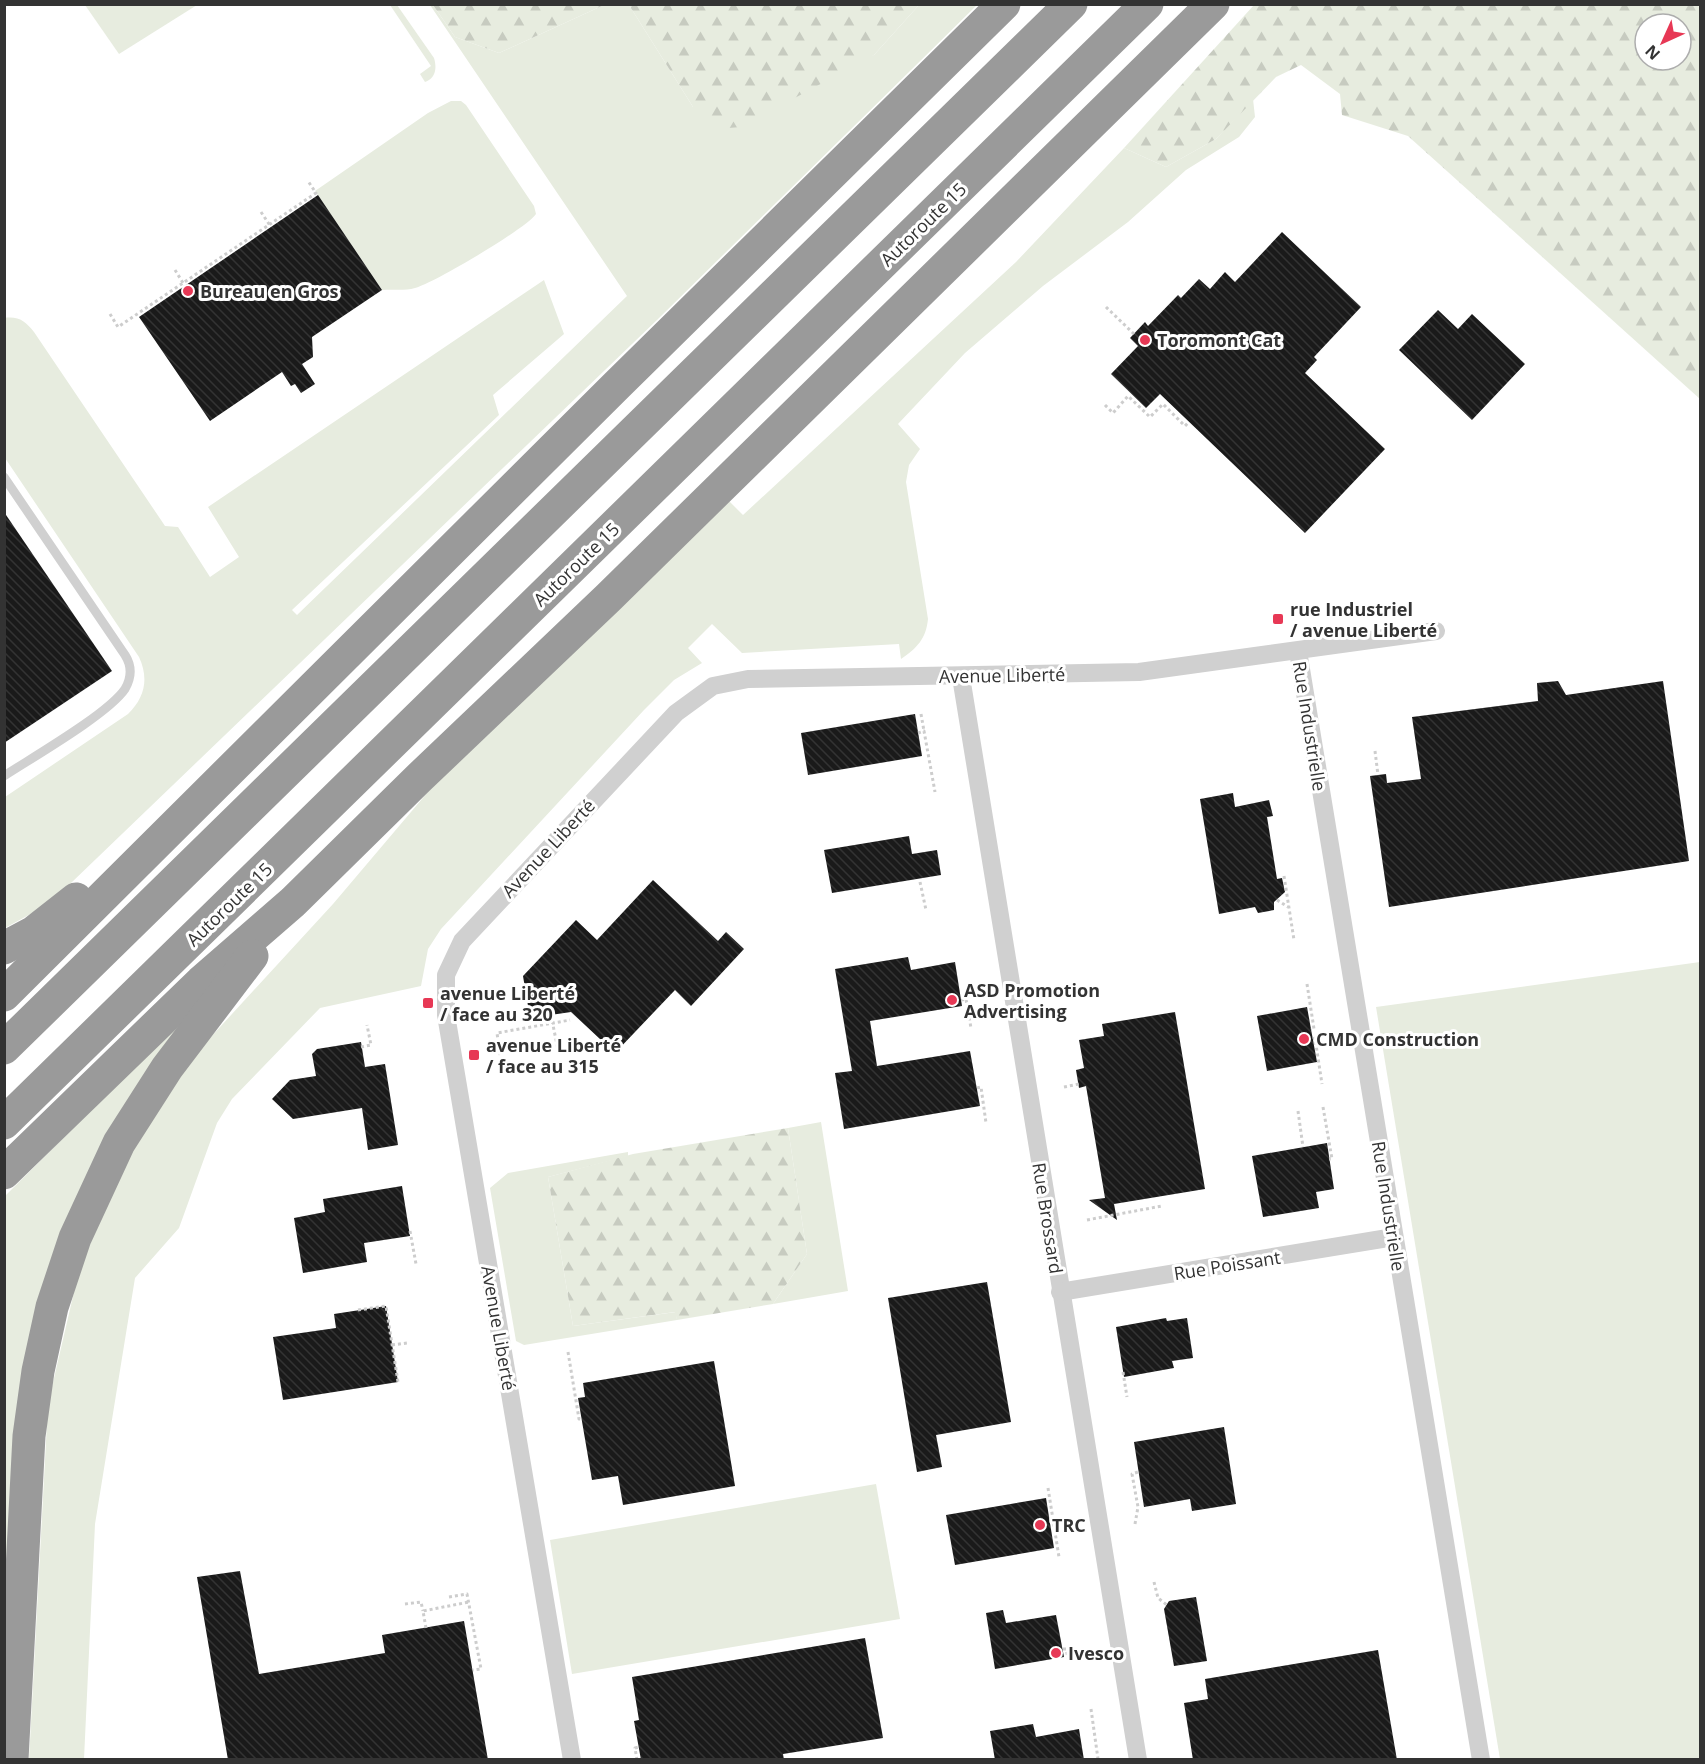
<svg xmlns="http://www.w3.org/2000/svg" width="1705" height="1764" viewBox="0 0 1705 1764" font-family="'Open Sans',sans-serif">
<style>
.grass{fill:#e7ecdf}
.forest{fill:url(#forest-firs);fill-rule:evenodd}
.building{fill:url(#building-back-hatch)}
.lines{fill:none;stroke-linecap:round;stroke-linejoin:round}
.path{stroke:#cdcdcd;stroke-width:3;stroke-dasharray:3 3;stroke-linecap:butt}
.service{stroke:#d0d0d0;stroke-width:9}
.minor{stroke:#d0d0d0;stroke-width:18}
.motorway{stroke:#9a9a9a;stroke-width:33}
.poi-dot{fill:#e73855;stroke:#fff;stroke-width:2}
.labels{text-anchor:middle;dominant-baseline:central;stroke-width:6;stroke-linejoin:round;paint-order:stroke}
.street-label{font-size:18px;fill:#333;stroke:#fff}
.poi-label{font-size:18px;font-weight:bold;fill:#333;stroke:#fff;text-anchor:start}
</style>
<defs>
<pattern id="forest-firs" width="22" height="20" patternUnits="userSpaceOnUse" patternTransform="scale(1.5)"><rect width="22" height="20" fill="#e7ecdf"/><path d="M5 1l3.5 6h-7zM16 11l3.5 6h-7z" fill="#c7cbc0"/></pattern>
<pattern id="building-back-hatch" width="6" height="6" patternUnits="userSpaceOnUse" patternTransform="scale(1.5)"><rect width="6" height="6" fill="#1a1a1a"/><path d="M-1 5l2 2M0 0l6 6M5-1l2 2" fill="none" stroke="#333"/></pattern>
</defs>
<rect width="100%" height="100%" fill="#fff"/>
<g class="grass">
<path d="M85 5H197L119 54Z"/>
<path d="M390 5H397L434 58C437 68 436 78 425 82L420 74 431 66Z"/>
<path d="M430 5H433L455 37 499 53 604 5H629L693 107 874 55 919 5H977L657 320 71 883 36 911 5 928V797L128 714C145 697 149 679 139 657L5 458 4 318C19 316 25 321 34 332L161 520 165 526 178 527 210 577 239 557 208 507 544 280 564 334 493 395 499 415 292 610 297 615 627 296Z"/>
<path d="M1253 99 1255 117 1239 137 1186 170 1128 222 1043 286 965 353 898 424 920 449 909 465 906 482 928 619C926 639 917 648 901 659L899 644 742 653 712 624 688 648 702 663 674 680 644 710 441 929 428 949 421 986 320 1008 232 1099 217 1123 179 1228 135 1278 95 1524 84 1759 29 1760 48 1404 77 1279 101 1215 126 1161 187 1063 333 904 433 786 729 501 743 515 1016 262 1124 148 1166 167 1216 139Z"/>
<path d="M451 101H461L466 105 534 206 536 214C527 228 434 283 415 288 405 291 393 289 382 290L315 191 428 113Z"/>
<path d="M1700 962V1759H1500L1376 1007Z"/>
<path d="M199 1003 66 1232 5 1691V1196Z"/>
<path d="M821 1122 848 1291 773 1304 807 1254 788 1128Z"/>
<path d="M628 1152V1156L548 1177 573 1326 676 1312 677 1320 524 1345 516 1341 490 1188 508 1173Z"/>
<path d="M876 1484 900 1619 572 1674 550 1540Z"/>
</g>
<g class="forest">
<path d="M433 5H604L499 53 455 37Z"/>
<path d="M629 5H919L874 55 741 127 715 129 693 107Z"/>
<path d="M1254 5H1700V399L1408 136 1342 115 1340 94 1301 65 1276 77 1216 139 1166 167 1124 148ZM1645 24H1681V60H1645Z"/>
<path d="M788 1128 807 1254 773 1304 677 1320 675 1312 573 1326 548 1177 633 1154Z"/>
</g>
<g class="building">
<path d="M318 195 382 290 312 337 313 357 302 364 315 384 301 393 295 384 291 386 282 372 210 421 139 317Z"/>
<path d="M1282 232 1361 307 1314 357 1317 360 1305 373 1385 449 1305 533 1160 394 1146 408 1111 374 1138 346 1130 338 1145 322 1148 326 1178 295 1181 298 1199 279 1210 289 1225 272 1235 282Z"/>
<path d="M1438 310 1458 329 1472 314 1525 364 1472 420 1399 350Z"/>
<path d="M4 512 112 671 4 743Z"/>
<path d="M1558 681 1566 695 1663 681 1689 861 1389 907 1370 776 1386 774 1387 783 1421 779 1412 717 1538 701 1537 683Z"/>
<path d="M915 714 922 756 808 775 801 733Z"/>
<path d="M1233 793 1235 807 1269 800 1273 816 1267 817 1277 879 1282 878 1285 892 1274 902V910L1258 913 1255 907 1219 914 1200 799Z"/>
<path d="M909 836 912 854 937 850 941 875 832 893 824 850Z"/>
<path d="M653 880 718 941 726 932 744 949 691 1006 675 990 615 1053 571 1012 530 1018 523 976 576 920 597 940Z"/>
<path d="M908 957 911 970 955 962 962 1006 870 1021 877 1066 970 1051 980 1106 844 1129 835 1073 852 1071 835 969Z"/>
<path d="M1307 1007 1317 1062 1267 1071 1257 1016Z"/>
<path d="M1175 1012 1205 1189 1114 1204 1117 1220 1089 1200 1105 1198 1086 1086 1079 1088 1076 1070 1084 1068 1079 1040 1104 1036 1102 1024Z"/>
<path d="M361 1042 365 1067 385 1064 398 1145 368 1150 362 1108 293 1119 272 1099 290 1080 316 1076 312 1054 317 1049Z"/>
<path d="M1327 1143 1334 1189 1316 1192 1319 1208 1263 1217 1252 1156Z"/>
<path d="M402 1186 410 1236 364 1243 367 1262 303 1273 294 1218 325 1212 323 1199Z"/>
<path d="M987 1282 1011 1422 936 1435 942 1467 917 1472 888 1298Z"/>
<path d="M386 1306 398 1382 283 1400 273 1337 336 1328 334 1314Z"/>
<path d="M1166 1318 1167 1321 1187 1318 1193 1358 1172 1361 1174 1368 1124 1377 1116 1327Z"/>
<path d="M714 1361 735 1486 623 1505 618 1476 592 1480 578 1398 585 1397 583 1383Z"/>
<path d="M1224 1427 1236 1504 1192 1511 1190 1499 1144 1507 1134 1442Z"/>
<path d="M1046 1498 1054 1548 955 1565 946 1515Z"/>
<path d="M240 1571 259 1674 385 1653 382 1635 464 1621 488 1760H228L197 1577Z"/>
<path d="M1196 1597 1207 1661 1174 1666 1164 1609 1169 1601Z"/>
<path d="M1003 1610 1006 1623 1056 1615 1064 1657 995 1669 986 1613Z"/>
<path d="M865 1638 883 1738 783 1754 784 1760H641L634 1721 639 1720 632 1677Z"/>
<path d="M1378 1650 1397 1760H1193L1184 1703 1208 1699 1205 1679Z"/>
<path d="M1033 1724 1036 1737 1079 1729 1084 1760H995L990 1731Z"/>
</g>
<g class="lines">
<g class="path">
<path d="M261 212 271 227"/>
<path d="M175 270 185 286"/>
<path d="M1106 307 1134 334"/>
<path d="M110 314 118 327 316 193 308 181"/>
<path d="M1105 405 1113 413 1128 396 1150 417 1163 404 1185 426 1189 422"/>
<path d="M921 714 924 731"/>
<path d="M918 733 924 731 935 792"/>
<path d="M1375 751 1378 775"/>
<path d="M1284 876 1294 940"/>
<path d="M920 882 926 910"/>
<path d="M1277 900 1288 907"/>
<path d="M1307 984 1314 1029 1311 1030"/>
<path d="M961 1000 966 999 971 1028"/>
<path d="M551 1015 558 1050"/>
<path d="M1313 1039 1315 1038 1322 1084"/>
<path d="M361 1047 371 1045 367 1025"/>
<path d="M501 1061 497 1033 570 1020"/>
<path d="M1064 1087 1079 1084"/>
<path d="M977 1088 981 1087 986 1123"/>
<path d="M1323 1107 1332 1159H1329"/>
<path d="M1298 1111 1303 1147"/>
<path d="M1087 1220 1162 1206"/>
<path d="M410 1231 416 1264"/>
<path d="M358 1310 386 1306 398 1382"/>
<path d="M392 1345 407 1343"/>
<path d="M568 1352 579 1419H582"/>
<path d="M1123 1372 1127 1397"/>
<path d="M1048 1488 1059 1557"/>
<path d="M1135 1524 1138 1507 1132 1474 1138 1472"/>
<path d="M1154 1582 1158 1598 1167 1605"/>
<path d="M449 1597 467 1594 481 1669 473 1670"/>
<path d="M405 1604 421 1602 423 1611"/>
<path d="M426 1628 423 1611 469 1602"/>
<path d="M1063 1649H1066L1068 1658"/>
<path d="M1091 1709 1098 1759"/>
<path d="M637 1760 635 1748 639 1747"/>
</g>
<path class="service" d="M4 477 125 655C132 666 132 677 125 689 108 714 33 757 4 776"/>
<g class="minor">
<path d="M1298 651 1481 1760"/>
<path d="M961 677 1138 1760"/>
<path d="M1060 1292 1394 1237"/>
<path d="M572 1760 446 1015V975L462 941 676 713 713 686 748 679 1139 672 1436 631"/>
</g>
<g class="motorway">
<path d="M4 948 34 932 76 899"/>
<path d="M4 995 616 386 1004 4"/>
<path d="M4 1048 1071 4"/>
<path d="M4 1123 1147 4"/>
<path d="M4 1173 201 982 293 902 419 778 608 598 1213 4"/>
<path d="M12 1760 29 1436 38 1371 52 1307 75 1238 119 1143 167 1068 252 956"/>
</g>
</g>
<g class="poi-dot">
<circle cx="188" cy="291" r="6"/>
<circle cx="1145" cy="340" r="6"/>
<rect x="1272" y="613" width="12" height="12" rx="3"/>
<circle cx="952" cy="1000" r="6"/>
<rect x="422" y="997" width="12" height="12" rx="3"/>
<circle cx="1304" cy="1039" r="6"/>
<rect x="468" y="1049" width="12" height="12" rx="3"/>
<circle cx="1040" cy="1525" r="6"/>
<circle cx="1056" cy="1653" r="6"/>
</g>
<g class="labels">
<g class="street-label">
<text transform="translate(923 224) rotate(-44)">Autoroute 15</text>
<text transform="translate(576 564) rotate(-44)">Autoroute 15</text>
<text transform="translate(1002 675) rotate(-1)">Avenue Liberté</text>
<text transform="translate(1310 726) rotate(81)">Rue Industrielle</text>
<text transform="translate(548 848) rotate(-47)">Avenue Liberté</text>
<text transform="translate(229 904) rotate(-44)">Autoroute 15</text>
<text transform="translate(1389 1206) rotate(81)">Rue Industrielle</text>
<text transform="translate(1048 1218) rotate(81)">Rue Brossard</text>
<text transform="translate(1227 1265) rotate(-9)">Rue Poissant</text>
<text transform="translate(499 1328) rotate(80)">Avenue Liberté</text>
</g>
<g class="poi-label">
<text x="200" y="291">Bureau en Gros</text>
<text x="1157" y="340">Toromont Cat</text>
<text x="1290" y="609">rue Industriel<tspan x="1290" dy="21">/ avenue Liberté</tspan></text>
<text x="964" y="990">ASD Promotion<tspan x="964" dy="21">Advertising</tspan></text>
<text x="440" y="993">avenue Liberté<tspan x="440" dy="21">/ face au 320</tspan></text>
<text x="1316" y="1039">CMD Construction</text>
<text x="486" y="1045">avenue Liberté<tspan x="486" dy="21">/ face au 315</tspan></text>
<text x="1052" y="1525">TRC</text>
<text x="1068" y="1653">Ivesco</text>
</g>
</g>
<rect width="1705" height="1764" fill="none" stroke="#333333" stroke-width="12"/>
<g transform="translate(1663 42) rotate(225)"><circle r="28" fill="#ffffff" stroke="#adadad" stroke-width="1.5"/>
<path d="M0-4.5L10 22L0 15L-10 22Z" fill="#e73855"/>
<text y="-9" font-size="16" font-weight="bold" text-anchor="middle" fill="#333333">N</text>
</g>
</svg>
